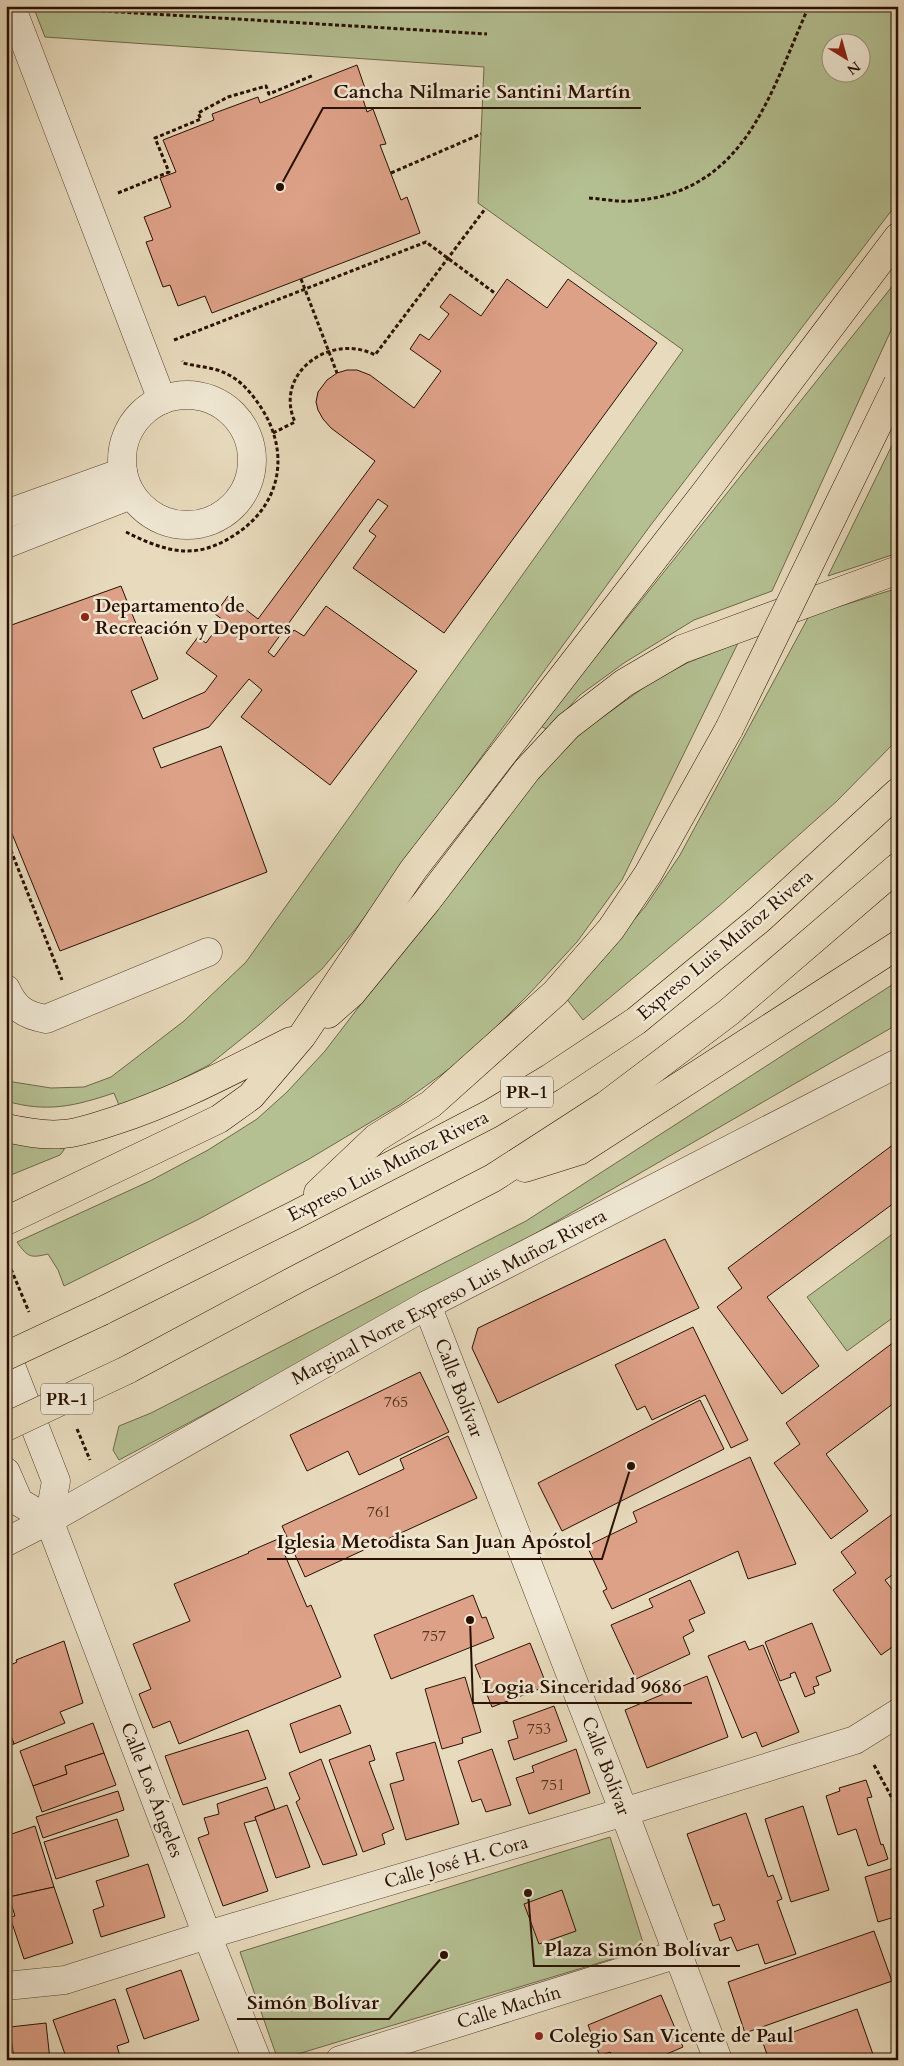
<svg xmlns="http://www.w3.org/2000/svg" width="904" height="2066" viewBox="0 0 904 2066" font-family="Cardo,serif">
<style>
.green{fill:#b4c092;stroke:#6e6849;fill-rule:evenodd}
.building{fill:#dda188;stroke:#291000}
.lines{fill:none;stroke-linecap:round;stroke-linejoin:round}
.minor-casing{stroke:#59432f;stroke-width:29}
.highway-casing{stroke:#291000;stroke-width:29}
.path{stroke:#291000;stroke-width:3;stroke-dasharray:4 2.5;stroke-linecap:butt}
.minor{stroke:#f0e8d4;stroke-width:28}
.highway{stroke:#e8dbbd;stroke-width:28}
.highway-bridge-casing{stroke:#291000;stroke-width:29;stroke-linecap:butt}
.highway-bridge{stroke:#e8dbbd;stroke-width:28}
.poi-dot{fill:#8f2418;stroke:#f0e8d4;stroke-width:2}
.labels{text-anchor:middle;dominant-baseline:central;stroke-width:5;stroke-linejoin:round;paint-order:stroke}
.number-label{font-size:16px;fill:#563422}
.shield{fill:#f0e8d4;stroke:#655140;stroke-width:1}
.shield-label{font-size:18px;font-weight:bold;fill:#291000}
.poi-label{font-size:19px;font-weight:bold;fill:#291000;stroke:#f0e8d4;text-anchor:start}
.street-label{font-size:19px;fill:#291000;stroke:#f0e8d4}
.leader{fill:none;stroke:#291000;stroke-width:2}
.callout-dot{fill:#291000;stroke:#f0e8d4;stroke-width:2}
.callout-label{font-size:20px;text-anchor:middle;font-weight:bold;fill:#291000;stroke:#f0e8d4;stroke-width:5;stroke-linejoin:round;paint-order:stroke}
</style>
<rect width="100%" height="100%" fill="#e8dbbd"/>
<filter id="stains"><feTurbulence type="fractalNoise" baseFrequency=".004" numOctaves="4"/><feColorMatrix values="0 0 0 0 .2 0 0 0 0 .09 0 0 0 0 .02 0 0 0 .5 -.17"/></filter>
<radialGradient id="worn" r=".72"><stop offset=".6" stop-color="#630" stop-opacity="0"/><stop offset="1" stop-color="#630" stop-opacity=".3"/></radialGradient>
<g class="green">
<path d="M33 6H898V202L650 526 358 926 322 969 260 1024 209 1065 121 1110 114 1093C75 1106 47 1113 6 1101V1078L13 1082 51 1088 84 1087 111 1077 184 1021 246 962 683 350 478 203 484 67 45 37ZM832 42H862V72H832Z"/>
<path d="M898 279V315L772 591 694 620 624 663 580 695 548 730 539 725 624 622Z"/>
<path d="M898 433V553L828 576Z"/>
<path d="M898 588V739L837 801 718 907 583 1020 566 998 645 907 680 855 809 616Z"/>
<path d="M738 643 622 880 577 942 530 993 468 1055 401 1104 309 1159 199 1219 64 1286 58 1270 48 1254C31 1258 28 1258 17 1242L150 1181 208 1150 257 1119 287 1092 325 1051 482 846 551 760 586 729 653 681 687 663Z"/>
<path d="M898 981V1024L443 1287 119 1460 113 1450 119 1426 151 1413 526 1221Z"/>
<path d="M6 1139 64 1144V1150L60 1155 6 1177Z"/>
<path d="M898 1230V1314L847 1351 807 1297Z"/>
<path d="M610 1837 645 1949 278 2060 240 1952Z"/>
</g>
<g class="building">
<path d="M357 65 368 97 363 99 367 112 373 109 386 144 380 145 401 200 407 197 420 233 212 313 205 296 178 306 170 285 163 287 146 242 153 240 144 217 171 207 160 178 176 172 163 140 214 120 212 114 258 97 260 103Z"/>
<path d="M507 279 547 308 568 279 657 343 444 633 353 568 376 536 369 531 388 506 378 499 268 652 274 657 294 630 304 636 326 606 417 671 330 785 241 717 262 690 249 679 209 727 153 748 161 768 221 746 267 872 60 951 6 819V627L121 586 158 679 131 691 143 719 205 692 217 676 186 653 198 637 206 643 223 620 215 614 228 596 258 619 375 461 331 428 323 419 318 410 316 402 318 392 327 380 337 373 347 370H357L370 375 414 408 441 371 410 349 420 334 429 340 449 314 440 307 450 294 481 316Z"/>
<path d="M898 1141V1200L767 1297 819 1366 782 1394 717 1307 742 1288 728 1268Z"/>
<path d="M665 1239 699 1308 498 1403 472 1348 478 1328Z"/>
<path d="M693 1327 748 1440 731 1448 705 1395 652 1420 645 1406 637 1410 615 1365Z"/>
<path d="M898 1339V1400L826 1454 868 1511 831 1539 774 1463 800 1444 786 1423Z"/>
<path d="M420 1372 449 1432 359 1475 348 1451 307 1471 290 1435Z"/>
<path d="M700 1400 724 1449 562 1531 538 1483Z"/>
<path d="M448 1436 477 1498 305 1577 282 1526 404 1469 400 1459Z"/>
<path d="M750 1457 796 1564 748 1579 738 1551 612 1609 603 1591 607 1589 587 1546 637 1522 633 1512Z"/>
<path d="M898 1510V1571L885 1580 898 1597V1643L881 1655 833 1590 856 1573 841 1552Z"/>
<path d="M278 1539 307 1607 311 1605 341 1677 179 1744 170 1721 153 1728 139 1694 151 1689 133 1644 190 1621 174 1584 249 1553 248 1552Z"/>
<path d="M690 1580 705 1613 689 1620 694 1631 683 1637 690 1654 636 1679 611 1625 653 1607 649 1599Z"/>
<path d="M473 1595 482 1618 486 1617 494 1638 391 1679 374 1635Z"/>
<path d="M812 1623 831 1671 816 1677 819 1685 813 1687 815 1693 805 1697 795 1672 790 1674 791 1677 780 1681 765 1642Z"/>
<path d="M64 1641 83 1703 60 1712 65 1723 14 1744 6 1724V1667L17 1662 16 1660Z"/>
<path d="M745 1641 749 1650 763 1645 799 1732 762 1747 756 1732 742 1738 708 1656Z"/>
<path d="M530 1643 547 1686 492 1707 475 1665Z"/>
<path d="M707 1676 728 1737 647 1768 625 1710Z"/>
<path d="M465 1677 481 1732 462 1738 463 1743 442 1749 425 1689Z"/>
<path d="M340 1705 351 1733 300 1753 290 1724Z"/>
<path d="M554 1706 567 1741 514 1760 508 1741 518 1738 513 1721Z"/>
<path d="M93 1723 104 1753 65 1766 67 1774 33 1786 20 1751Z"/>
<path d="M6 1724 14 1744 6 1747Z"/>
<path d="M248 1730 266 1779 183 1805 165 1756Z"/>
<path d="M435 1742 459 1824 406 1840 390 1784 404 1780 396 1753Z"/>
<path d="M370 1745 375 1760 369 1762 394 1829 382 1834 385 1844 363 1852 329 1760Z"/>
<path d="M492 1749 511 1805 486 1812 481 1799 472 1802 458 1761Z"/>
<path d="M576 1749 590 1793 529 1814 516 1778 534 1772 532 1766Z"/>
<path d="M104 1753 116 1785 42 1812 33 1786 67 1774 65 1766Z"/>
<path d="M321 1759 357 1855 323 1865 296 1802 300 1799 289 1773Z"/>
<path d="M866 1780 872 1797 867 1798 881 1845 883 1844 888 1859 868 1866 856 1829 838 1835 826 1796 840 1791 839 1788Z"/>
<path d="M267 1787 275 1809 255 1817 256 1820 244 1823 268 1891 223 1906 198 1838 209 1834 204 1818 219 1814 217 1804Z"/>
<path d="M118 1791 124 1810 43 1838 36 1817Z"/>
<path d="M287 1805 310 1867 276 1878 255 1817Z"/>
<path d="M803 1806 829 1890 791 1902 765 1819Z"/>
<path d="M746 1813 768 1877 773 1875 782 1899 777 1901 796 1954 765 1964 758 1944 737 1951 731 1937 720 1941 714 1924 725 1920 719 1904 713 1906 687 1834Z"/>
<path d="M117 1819 129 1856 56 1879 44 1842Z"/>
<path d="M35 1826 54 1887 9 1897 6 1890V1836Z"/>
<path d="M148 1864 165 1917 101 1937 93 1910 104 1906 96 1881Z"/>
<path d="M894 1868 898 1879V1916L878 1922 865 1877Z"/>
<path d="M54 1887 73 1943 24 1959 10 1917 15 1916 9 1897Z"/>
<path d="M562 1890 576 1931 539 1944 524 1904Z"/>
<path d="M874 1931 892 1981 745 2033 728 1982Z"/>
<path d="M181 1970 199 2020 144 2039 126 1989Z"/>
<path d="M661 1995 683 2047 653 2060H613L610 2052 600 2056 588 2025Z"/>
<path d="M115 1999 129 2042 117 2046 121 2060H67L53 2020Z"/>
<path d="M857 2009 875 2060H769L763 2043Z"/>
<path d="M46 2023 50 2060H14L10 2027Z"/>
<path d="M438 2055 440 2060H425Z"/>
</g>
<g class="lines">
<g class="minor-casing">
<g id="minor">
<path d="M11 6 162 400"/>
<circle cx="187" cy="460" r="65"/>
<path d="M6 514 123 472"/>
<path d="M6 544 131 495"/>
<path d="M6 989C15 1009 25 1015 46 1019L208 952"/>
<path d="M427 1305 624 1812 718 2060"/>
<path d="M6 1353 56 1481 49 1520 207 1935 257 2060"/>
<path d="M6 1472 19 1502 49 1520"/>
<path d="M6 1542 49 1520 427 1305 898 1063"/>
<path d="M6 1986 65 1980 207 1935 624 1812 855 1740 898 1713"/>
<path d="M340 2060 678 1954"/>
</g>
</g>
<g class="highway-casing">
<g id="highway">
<path d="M328 1014 352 993 427 901 527 770 568 726 624 683 682 649 898 570"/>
<path d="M6 1128C24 1132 44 1136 63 1134 80 1133 98 1126 114 1121 176 1101 233 1070 291 1041"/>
<path d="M525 1168 579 1151 898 945"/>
<path d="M318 1193 376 1138 431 1104 555 993 611 929 648 874 729 729"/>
<path d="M6 1221 219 1119 251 1096 302 1036 413 870 704 494 898 237"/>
<path d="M102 1311 293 1216 490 1114 550 1078 636 1021 760 919 898 792"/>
<path d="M127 1370 299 1278 493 1178 606 1105 729 1012 898 867"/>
</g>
</g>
<g class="path">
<path d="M69 9 487 34"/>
<path d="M391 173 481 134"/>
<path d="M118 193 169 172 155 138 201 119 198 113 228 97 266 86 269 94 314 75"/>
<path d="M589 198C603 199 617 202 631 201 746 193 769 95 809 6"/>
<path d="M301 279 337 373"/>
<path d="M174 340 426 242 496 294"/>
<path d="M273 433 295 422C273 373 331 332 375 355L485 209"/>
<path d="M126 532C144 541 166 551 187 551 204 551 219 545 233 536 280 507 291 455 262 409 253 395 242 381 227 374 214 367 198 367 183 363L182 361"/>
<path d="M6 838 62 980"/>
<path d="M6 1257 29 1312"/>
<path d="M77 1429 90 1460"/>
<path d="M874 1765 898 1809"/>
</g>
<use href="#minor" class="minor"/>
<use href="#highway" class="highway"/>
<g class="highway-bridge-casing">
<g id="highway-bridge">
<path d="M729 729 898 383"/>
<path d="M6 1356 102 1311"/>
<path d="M6 1427 127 1370"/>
</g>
</g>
<use href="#highway-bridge" class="highway-bridge"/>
</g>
<g class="poi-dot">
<circle cx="85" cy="617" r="5"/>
<circle cx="539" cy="2036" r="5"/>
</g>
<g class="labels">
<g class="number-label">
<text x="396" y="1402">765</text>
<text x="379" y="1512">761</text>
<text x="434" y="1636">757</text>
<text x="539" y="1729">753</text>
<text x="553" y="1785">751</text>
</g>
<g class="shield">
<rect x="501" y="1076.5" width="52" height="31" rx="4"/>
<rect x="41" y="1383.5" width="52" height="31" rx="4"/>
</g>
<g class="shield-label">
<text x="527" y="1092">PR-1</text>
<text x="67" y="1399">PR-1</text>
</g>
<g class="poi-label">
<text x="95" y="606">Departamento de<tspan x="95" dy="22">Recreación y Deportes</tspan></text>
<text x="549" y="2036">Colegio San Vicente de Paul</text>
</g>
<g class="street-label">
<text transform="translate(725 945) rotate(-40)">Expreso Luis Muñoz Rivera</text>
<text transform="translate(388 1166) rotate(-27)">Expreso Luis Muñoz Rivera</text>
<text transform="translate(449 1297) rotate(-28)">Marginal Norte Expreso Luis Muñoz Rivera</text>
<text transform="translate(459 1388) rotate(69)">Calle Bolívar</text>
<text transform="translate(606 1766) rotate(69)">Calle Bolívar</text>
<text transform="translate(152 1790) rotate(69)">Calle Los Ángeles</text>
<text transform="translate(456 1862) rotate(-16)">Calle José H. Cora</text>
<text transform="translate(509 2007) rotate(-17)">Calle Machín</text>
</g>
</g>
<path class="leader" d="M280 187L323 108H641M631 1466L602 1559H267M470 1620L473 1703H692M528 1893L534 1966H740M444 1955L389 2019H237"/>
<g class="callout-dot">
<circle cx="280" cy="187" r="5"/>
<circle cx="631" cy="1466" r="5"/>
<circle cx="470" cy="1620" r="5"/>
<circle cx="528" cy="1893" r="5"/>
<circle cx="444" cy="1955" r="5"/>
</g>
<g class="callout-label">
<text x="482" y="98">Cancha Nilmarie Santini Martín</text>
<text x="434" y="1548">Iglesia Metodista San Juan Apόstol</text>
<text x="582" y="1693">Logia Sinceridad 9686</text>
<text x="637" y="1956">Plaza Simón Bolívar</text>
<text x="313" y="2009">Simón Bolívar</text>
</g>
<rect width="904" height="2066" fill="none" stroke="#e8dbbd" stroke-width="25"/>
<rect x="8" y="8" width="889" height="2051" fill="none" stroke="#291000" stroke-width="2.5"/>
<rect x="12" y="12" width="879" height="2041" fill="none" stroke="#291000"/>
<g transform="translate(846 58) rotate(143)"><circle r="24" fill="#f0e8d4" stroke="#a0927f"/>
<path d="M0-4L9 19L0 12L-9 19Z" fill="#8f2418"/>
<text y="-8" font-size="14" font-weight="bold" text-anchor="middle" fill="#291000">N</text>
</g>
<rect width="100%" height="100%" filter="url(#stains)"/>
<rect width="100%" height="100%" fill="url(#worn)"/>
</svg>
